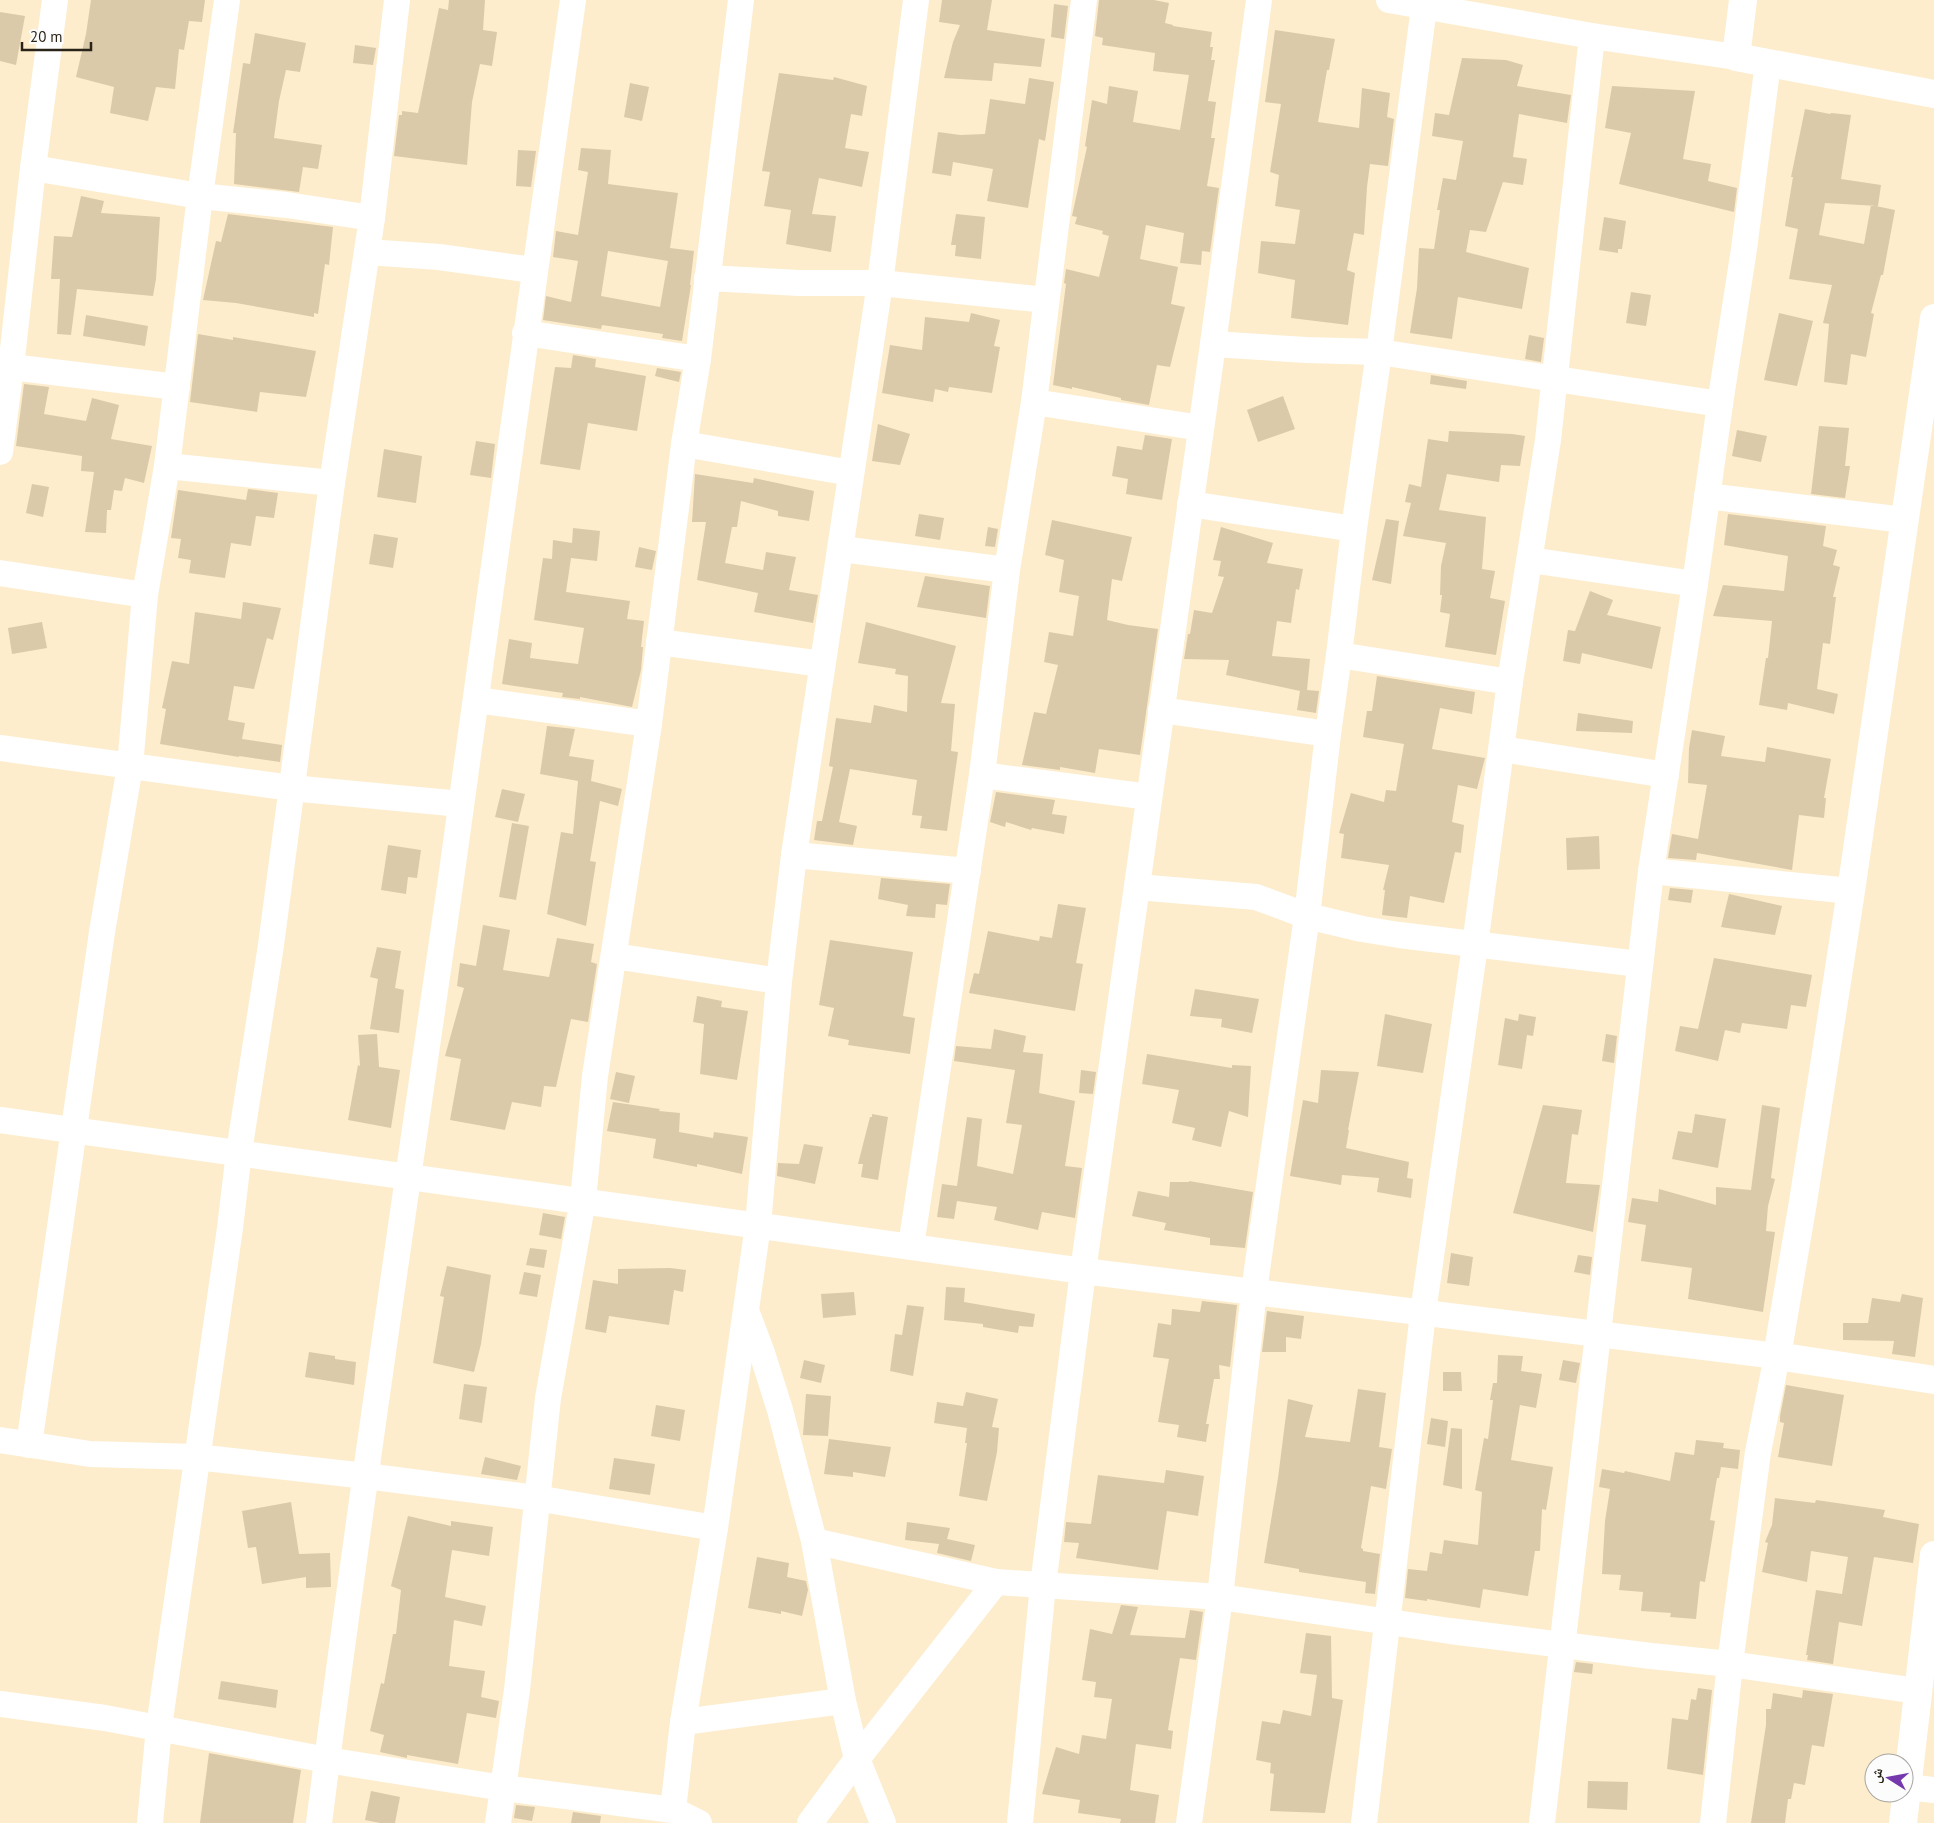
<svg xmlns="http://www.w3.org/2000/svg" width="1934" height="1823" viewBox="0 0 1934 1823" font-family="'PT Sans','Noto Naskh Arabic',sans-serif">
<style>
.building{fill:#dacaaa;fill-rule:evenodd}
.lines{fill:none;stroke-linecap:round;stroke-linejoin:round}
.street{stroke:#fff;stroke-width:26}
.secondary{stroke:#fff;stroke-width:28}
</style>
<rect width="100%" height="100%" fill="#fdedcc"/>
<g class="building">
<path d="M91 0H205L202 22 189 21 184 50 179 49 175 89 156 87 148 121 110 113 114 87 76 77 86 34Z"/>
<path d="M449 0H485L483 30 497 32 492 66 480 64 472 102 467 165 394 156 399 115H402V111L418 113 439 8 448 10Z"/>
<path d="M942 0H992L987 30 1045 39 1041 67 994 63 992 81 944 78 953 42 960 25 939 22Z"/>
<path d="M1099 0H1154L1169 3 1165 23 1173 25V26L1212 32 1210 47H1213L1211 60H1215L1208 101 1216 102 1211 138H1215L1207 186 1219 188 1210 252 1202 251 1201 265 1180 263 1184 233 1146 225 1140 259 1178 267 1171 304 1185 307 1170 367 1157 365 1149 405 1121 400V398L1072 387V389L1053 385 1066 284 1064 283 1066 269 1099 277 1109 236 1102 234 1103 231 1075 224 1077 217 1072 216 1087 147 1085 146 1092 100 1107 104 1109 86 1138 91 1133 122 1180 130 1189 75 1153 71 1155 53 1102 45 1103 38 1095 36Z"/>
<path d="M1054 4 1068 6 1064 39 1051 37Z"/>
<path d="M0 12 25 16 16 65 0 61Z"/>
<path d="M1275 30 1335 39 1329 70H1327L1318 122 1359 128 1362 88 1390 93 1387 117 1394 119 1388 166 1370 164 1367 187 1364 235 1354 233 1347 270 1355 273 1348 325 1291 318 1295 280 1258 273 1261 241 1295 244 1300 210 1275 206 1279 175 1270 172 1281 104 1265 102Z"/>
<path d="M255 33 306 43 300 72 286 70 279 101 274 138 322 145 318 169 303 167 299 192 234 184 236 133H233L243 63 250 64Z"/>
<path d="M355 45 376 48 373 65 353 63Z"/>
<path d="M1462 58 1506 60 1523 65 1517 86 1571 95 1567 123 1519 114 1513 157 1527 159 1523 185 1503 182 1486 232 1470 230 1466 252 1529 268 1522 309 1458 297 1452 339 1410 333 1417 288 1419 248 1434 249 1440 210H1437L1443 178 1456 180 1463 141 1432 136 1435 113 1449 115Z"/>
<path d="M779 73 833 80 834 77 867 86 862 116 851 114 845 148 869 152 862 187 819 178 812 214 836 216 831 252 786 244 791 210 764 206 770 172 762 171Z"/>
<path d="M1029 78 1054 82 1045 141 1039 139 1028 208 987 201 993 169 953 162 951 176 932 173 938 132 960 135 985 134 990 99 1025 104Z"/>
<path d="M630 83 649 87 642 121 624 117Z"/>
<path d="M1612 86 1695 91 1683 159 1711 164 1708 181 1737 188 1734 212 1619 184 1631 133 1605 128Z"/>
<path d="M1805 109 1830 114 1831 113 1851 115 1841 179 1881 185 1878 206 1825 203 1819 235 1864 244 1871 205 1895 210 1883 275H1881L1871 313 1874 314 1866 357 1851 354 1847 385 1824 382 1829 324 1823 323 1832 285 1789 279 1798 229 1785 226 1793 177H1791Z"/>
<path d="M581 148 611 150 608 184 678 193 670 248 694 251 690 285H691L682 341 662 338 663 334 602 325 601 329 543 320 546 296 571 302 578 261 553 257 556 231 578 235 588 172 578 170ZM608 251 668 261 660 307 601 296Z"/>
<path d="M518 150 536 151 531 187 516 186Z"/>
<path d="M81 196 104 201 101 213 160 217 156 279 153 296 77 289 71 335 57 334 60 279H51L54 236 72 237Z"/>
<path d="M228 214 333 227 329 265 325 264 318 314 314 313V317L236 303 203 300 216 241 221 242Z"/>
<path d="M956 214 985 217 981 259 955 256 956 245H951Z"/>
<path d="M1604 217 1626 221 1622 249H1618V253L1599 250Z"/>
<path d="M1631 292 1651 295 1646 326 1626 323Z"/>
<path d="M971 313 1000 320 994 346 1000 347 992 393 949 387 948 392 935 389 933 402 882 393 890 345 922 350 925 317 969 322Z"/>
<path d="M1779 313 1813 321 1797 386 1764 380Z"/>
<path d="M86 315 148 326 145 346 83 336Z"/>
<path d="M198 334 233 340V337L316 351 306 397 260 392 257 412 190 402Z"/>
<path d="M1529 335 1544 338 1541 362 1525 359Z"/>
<path d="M573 355 596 359 595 367 646 376 637 431 588 423 580 470 540 464 555 367 571 368Z"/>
<path d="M657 368 681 372 679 382 655 376Z"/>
<path d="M1431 375 1467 381 1466 389 1430 384Z"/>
<path d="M24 384 49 387 44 414 86 421 92 398 119 405 111 439 152 446 144 483 125 478 122 491 114 490 111 510H107L106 533 85 532 94 472 81 471 82 456 16 446Z"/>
<path d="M1283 396 1295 429 1258 442 1247 410Z"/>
<path d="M878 424 910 434 900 465 872 461Z"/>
<path d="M1819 426 1849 428 1845 466H1850L1845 498 1811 494Z"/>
<path d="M1737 430 1767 436 1761 462 1732 456Z"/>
<path d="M1449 431 1512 434 1525 436 1520 466 1501 465 1499 482 1447 474 1439 510 1486 517 1482 569 1495 571 1490 598 1505 601 1496 655 1445 647 1450 614 1440 612 1442 595H1440L1441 566 1446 543 1403 536 1411 503 1405 502 1409 484 1421 487 1428 439 1448 442Z"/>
<path d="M1145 435 1172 439 1162 500 1126 494 1128 479 1112 476 1117 446 1142 450Z"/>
<path d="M476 441 495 444 491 478 470 475Z"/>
<path d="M384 449 422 456 416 503 377 497Z"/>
<path d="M695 474 753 483 754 478 814 491 809 521 778 516V511L741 501 737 527H732L725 563 763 570 766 552 796 557 789 590 818 595 813 623 754 612 758 593 697 580 706 522H692Z"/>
<path d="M32 484 49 487 43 517 26 513Z"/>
<path d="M248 489 278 493 274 518 256 516 251 546 231 543 225 578 189 573 191 560 178 558 181 539 171 538 178 490 246 500Z"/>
<path d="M919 514 944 518 940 540 915 536Z"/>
<path d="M1728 514 1826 526 1823 546 1837 550 1833 565 1840 567 1833 597H1836L1830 644 1823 643 1817 689 1838 694 1834 714 1788 703 1787 710 1759 705 1766 658H1768L1772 621 1713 616 1723 585 1784 591 1788 556 1724 545Z"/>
<path d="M1386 519 1399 521 1391 584 1372 580Z"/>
<path d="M1052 520 1132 537 1122 581 1112 579 1107 620 1128 625 1158 629 1140 755 1099 749 1095 773 1060 767V770L1022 765 1034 712 1046 714 1058 665 1044 662 1049 632 1073 636 1079 596 1059 592 1064 560 1045 555Z"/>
<path d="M988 527 998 529 995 547 985 546Z"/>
<path d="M1221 527 1273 543 1267 563 1303 569 1299 590 1296 589 1291 623 1277 621 1272 656 1310 659 1307 690 1319 691 1316 713 1297 710 1300 691 1226 675 1229 660 1184 659 1188 634H1190L1194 610 1212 613 1224 577 1218 576 1221 561 1213 560Z"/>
<path d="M573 528 600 531 597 561 571 558 566 592 630 601 627 619 644 621 641 647H643L641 670 632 707 580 697V699L562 697 563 693 502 684 509 639 532 643 530 658 578 664 584 628 534 620 543 558 552 559 553 540 572 543Z"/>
<path d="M374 534 398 538 393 568 369 564Z"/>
<path d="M639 547 656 551 652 570 635 567Z"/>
<path d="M925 576 990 586 986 618 917 607Z"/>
<path d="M1590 591 1613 600 1607 615 1661 627 1652 669 1582 653 1580 664 1563 661 1568 630 1575 631Z"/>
<path d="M243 602 281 608 273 640 267 638 254 689 234 686 228 720 245 723 242 739 282 745 280 762 239 756V757L160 744 166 709 162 708 172 661 189 664 195 612 241 619Z"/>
<path d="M42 622 47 648 12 654 8 628Z"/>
<path d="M866 622 956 646 941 703 955 704 951 751 958 752 947 831 920 828 922 816 912 815 917 780 850 769 839 822 857 826 853 845 814 840 817 821H822L833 767 829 766 836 718 871 723 874 705 907 712 908 676 895 674 896 669 858 663Z"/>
<path d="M1377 676 1475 692 1472 714 1440 708 1432 749 1485 758 1477 789 1458 785 1452 822 1464 825 1461 853 1455 852 1444 903 1410 896 1407 918 1382 915 1385 890H1383L1389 865 1341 858 1344 834 1339 833 1351 793 1384 802 1386 790 1396 791 1404 744 1363 737 1367 711H1372Z"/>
<path d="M1578 713 1633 721 1632 733 1576 731Z"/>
<path d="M547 726 575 729 569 756 594 760 591 781 622 789 618 806 600 801 590 861 596 862 586 926 547 914 561 832 573 834 578 781 540 774Z"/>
<path d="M1692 730 1725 736 1721 756 1765 762 1767 747 1831 759 1824 798H1826L1824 818 1799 815 1792 870 1697 853 1696 860 1668 858 1672 834 1698 839 1707 785 1688 783 1689 748Z"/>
<path d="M502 789 525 794 518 822 495 817Z"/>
<path d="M996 792 1055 800 1052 814 1067 816 1064 834 1032 828 1031 830 1006 822 1005 827 990 822Z"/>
<path d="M512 823 529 826 516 900 499 897Z"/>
<path d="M1599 836 1600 869 1567 870 1566 838Z"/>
<path d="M388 845 421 850 417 878 408 877 406 894 381 890Z"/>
<path d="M881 878 950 884 947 905 936 904 935 918 906 916 908 905 878 899Z"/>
<path d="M1670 888 1693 890 1691 903 1668 900Z"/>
<path d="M1729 894 1782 906 1775 935 1721 927Z"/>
<path d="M1058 904 1086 908 1076 963 1083 964 1075 1011 969 993 974 973 979 974 988 931 1039 941 1040 936 1052 938Z"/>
<path d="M483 925 510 930 503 970 549 977 557 938 594 944 591 962 597 964 588 1022 571 1019 556 1087 544 1086 541 1107 512 1102 505 1130 450 1120 461 1059 445 1056 464 988 457 986 460 963 476 966Z"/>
<path d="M830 940 913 952 903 1016 915 1018 910 1054 848 1045 849 1040 828 1036 834 1008 819 1005Z"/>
<path d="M377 947 401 951 395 988 404 990 399 1033 370 1029 378 979 370 977Z"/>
<path d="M1714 958 1812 975 1806 1007 1791 1005 1787 1029 1742 1023 1740 1033 1725 1030 1718 1061 1675 1051 1680 1026 1698 1029Z"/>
<path d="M1195 989 1259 999 1252 1033 1221 1027 1222 1019 1190 1016Z"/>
<path d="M697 996 722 1001 721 1007 748 1011 737 1080 700 1074 704 1024 693 1022Z"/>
<path d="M1385 1014 1432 1024 1423 1073 1377 1066Z"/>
<path d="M1519 1014 1536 1017 1533 1036 1527 1035 1522 1069 1498 1065 1505 1018 1518 1021Z"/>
<path d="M994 1029 1026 1036 1023 1052 1043 1054 1039 1093 1075 1101 1065 1166 1082 1168 1075 1218 1042 1212 1038 1230 994 1220 997 1207 957 1201 954 1219 937 1217 942 1184 957 1186 967 1117 982 1119 977 1166 1013 1174 1022 1125 1006 1123 1015 1070 954 1061 956 1046 991 1049Z"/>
<path d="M377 1034 379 1067 400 1070 391 1128 348 1120 358 1065 360 1066 358 1035Z"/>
<path d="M1606 1034 1617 1036 1614 1063 1602 1061Z"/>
<path d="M1147 1054 1232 1068V1065L1251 1066 1248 1117 1229 1111 1221 1147 1192 1140 1195 1128 1172 1123 1179 1090 1142 1084Z"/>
<path d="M1081 1070 1096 1072 1093 1094 1079 1093Z"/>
<path d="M1321 1070 1359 1072 1348 1130H1349L1346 1148 1409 1162 1407 1178 1413 1179 1411 1198 1377 1192 1379 1178 1342 1175 1341 1185 1290 1176 1303 1100 1318 1103Z"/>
<path d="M616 1072 635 1076 629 1103 610 1099Z"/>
<path d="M613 1102 660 1109 659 1111 680 1113 679 1132 713 1138 714 1132 748 1137 742 1174 697 1164V1167L653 1158 656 1139 607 1131Z"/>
<path d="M1543 1105 1582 1110 1578 1135 1572 1134 1566 1183 1600 1185 1593 1232 1513 1213Z"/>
<path d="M1762 1105 1780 1108 1771 1178 1775 1179 1768 1206 1766 1231 1775 1232 1763 1312 1688 1299 1692 1268 1641 1261 1646 1225 1628 1222 1632 1198 1658 1202 1659 1189 1716 1205V1187L1751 1190Z"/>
<path d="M872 1114 888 1117 878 1180 861 1177 863 1164H858L870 1117H872Z"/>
<path d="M1695 1114 1726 1119 1718 1168 1672 1159 1678 1131 1692 1133Z"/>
<path d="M804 1144 823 1147 815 1184 777 1176 778 1163 799 1164Z"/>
<path d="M1189 1181 1253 1192 1245 1248 1210 1245V1238L1164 1230 1166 1223 1132 1216 1138 1191 1169 1197 1170 1182H1189Z"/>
<path d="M543 1213 565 1217 561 1239 539 1235Z"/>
<path d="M530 1248 547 1250 544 1268 526 1265Z"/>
<path d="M1451 1253 1473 1257 1469 1286 1447 1283Z"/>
<path d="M1578 1255 1592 1257 1590 1275 1574 1272Z"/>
<path d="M447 1266 491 1275 481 1344 474 1372 433 1363 444 1297 440 1296Z"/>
<path d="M670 1268 686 1270 683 1292 674 1290 669 1325 609 1316 606 1333 585 1329 593 1280 618 1284V1269Z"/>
<path d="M524 1272 541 1275 537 1297 519 1294Z"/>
<path d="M946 1287 965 1288 964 1302 1035 1314 1033 1327 1019 1326 1018 1333 983 1327V1324L944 1320Z"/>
<path d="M854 1292 856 1315 823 1318 821 1294Z"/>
<path d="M1902 1294 1923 1298 1915 1357 1892 1354 1894 1341 1843 1340V1323H1868L1872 1298 1900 1302Z"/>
<path d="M1202 1301 1237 1305 1230 1367 1219 1365 1220 1379H1214L1206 1424H1209L1206 1442 1177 1437 1179 1425 1158 1422 1169 1359 1153 1357 1158 1323 1171 1325 1172 1309 1200 1312Z"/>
<path d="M907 1305 924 1307 913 1376 890 1371 895 1334 902 1335Z"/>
<path d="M1267 1311 1304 1316 1301 1339 1286 1337V1352H1262Z"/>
<path d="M309 1352 335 1356V1359L356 1362 354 1385 305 1377Z"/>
<path d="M1498 1355 1523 1356 1521 1371 1542 1374 1536 1408 1520 1405 1511 1460 1553 1467 1546 1510 1542 1509 1540 1551H1535L1528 1596 1483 1589 1480 1608 1427 1599V1601L1405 1598 1408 1569 1427 1571 1430 1552 1442 1554 1444 1540 1478 1545 1482 1492 1475 1490 1484 1438 1488 1439 1493 1400H1490L1493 1383H1497Z"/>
<path d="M804 1360 825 1365 821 1383 800 1378Z"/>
<path d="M1563 1360 1580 1363 1576 1383 1559 1380Z"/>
<path d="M1443 1372H1461L1462 1391H1443Z"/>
<path d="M464 1384 487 1387 482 1423 459 1419Z"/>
<path d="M1786 1385 1844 1395 1832 1466 1778 1457 1784 1423 1780 1422V1416Z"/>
<path d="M1358 1389 1386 1393 1379 1447 1392 1449 1386 1489 1371 1486 1361 1548 1363 1549V1551L1380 1554 1375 1594 1365 1593 1366 1582 1299 1572V1569L1264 1563 1278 1478 1288 1399 1313 1405 1305 1437 1350 1442Z"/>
<path d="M966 1392 998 1399 992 1427 999 1428 997 1452 987 1501 959 1496 967 1443H965L967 1428 934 1423 937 1402 963 1406Z"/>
<path d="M806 1394 831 1396 828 1436 803 1435Z"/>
<path d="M656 1405 685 1410 680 1441 651 1436Z"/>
<path d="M1431 1418 1448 1421 1445 1447 1427 1444Z"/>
<path d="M1451 1428 1462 1429V1489L1443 1485Z"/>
<path d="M829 1439 891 1447 885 1477 853 1472V1477L824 1474Z"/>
<path d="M1696 1440 1724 1443 1723 1448 1740 1450 1738 1469 1721 1467 1719 1478H1717L1710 1520 1715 1521 1705 1582 1700 1581 1696 1619 1670 1617 1671 1613 1641 1611 1643 1592 1619 1590 1621 1575 1602 1574 1605 1521 1610 1489 1599 1487 1602 1469 1624 1473 1625 1471 1670 1481 1675 1452 1694 1455Z"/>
<path d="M485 1457 521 1466 517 1480 481 1474Z"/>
<path d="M614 1458 655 1464 650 1495 609 1489Z"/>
<path d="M1166 1470 1204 1476 1198 1516 1167 1511 1158 1570 1076 1558 1079 1543 1064 1542 1066 1522 1091 1524 1098 1475 1164 1483Z"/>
<path d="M1775 1498 1815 1503 1816 1500 1885 1510 1883 1517 1919 1524 1913 1563 1874 1557 1862 1626 1839 1622 1833 1664 1807 1660 1808 1655H1806L1816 1590 1842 1594 1848 1557 1811 1551 1807 1582 1762 1572 1768 1543 1765 1542 1772 1525Z"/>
<path d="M291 1502 299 1554 330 1553 331 1587 306 1588V1577L262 1584 256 1547 248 1548 242 1511Z"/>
<path d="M408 1516 451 1526V1521L493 1527 489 1556 452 1550 445 1597 486 1606 482 1626 454 1620 449 1666 485 1671 481 1697 499 1701 496 1718 467 1713 458 1764 407 1755V1758L380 1752 384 1735 370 1731 381 1683 384 1684 393 1634H396L401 1590 391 1586Z"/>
<path d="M907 1522 950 1528 947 1539 975 1545 971 1561 937 1553 939 1544 905 1540Z"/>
<path d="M757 1557 789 1563 787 1577 806 1581 808 1590 802 1616 781 1611V1614L748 1608Z"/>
<path d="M1121 1605 1138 1607 1130 1635 1185 1638 1190 1610 1203 1612 1196 1660 1180 1658 1168 1730 1173 1731 1171 1749 1136 1744 1130 1790 1159 1795 1155 1823H1120L1121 1819 1078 1813 1080 1800 1042 1794 1056 1747 1079 1754 1082 1735 1106 1739 1112 1699 1094 1697 1096 1682 1082 1680 1090 1629 1112 1634Z"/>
<path d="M1306 1633 1331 1636 1332 1698 1343 1700 1325 1813 1270 1811 1274 1774 1270 1773 1271 1763 1256 1760 1262 1721 1280 1724 1283 1710 1311 1716 1317 1675 1300 1673Z"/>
<path d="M1576 1662 1593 1664 1592 1674 1574 1672Z"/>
<path d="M221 1681 278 1690 276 1708 218 1699Z"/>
<path d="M1698 1688 1712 1690 1703 1775 1667 1769 1672 1718 1688 1720 1691 1699 1696 1700Z"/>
<path d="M1803 1690 1833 1694 1824 1747 1812 1745 1805 1785 1794 1783 1791 1799H1788L1785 1823H1751L1766 1725V1709H1771L1773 1693 1802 1698Z"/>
<path d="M209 1753 301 1770 293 1823H200Z"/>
<path d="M1588 1781 1628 1782 1627 1810 1587 1808Z"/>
<path d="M371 1791 400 1797 395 1823H380L365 1820Z"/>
<path d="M516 1805 535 1807 532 1821 514 1818Z"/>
<path d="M573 1812 601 1816 600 1823H571Z"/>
</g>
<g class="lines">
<g class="street">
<path d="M1389 0 1592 36 1736 57"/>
<path d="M33 168 200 196 287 205 372 218"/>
<path d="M367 252 439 257 533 270"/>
<path d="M707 278 799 283H880L1046 300"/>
<path d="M525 333 698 359"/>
<path d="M1213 344 1306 350 1379 352 1720 404"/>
<path d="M11 367 177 387"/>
<path d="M1034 402 1201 428"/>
<path d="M684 444 851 473"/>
<path d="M0 452 11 367 33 168 55 0"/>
<path d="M167 466 332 483"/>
<path d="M1707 496 1904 520"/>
<path d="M1190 504 1354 529"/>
<path d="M841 549 1007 570"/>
<path d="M1530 560 1695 584"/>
<path d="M0 573 145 595"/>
<path d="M659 642 822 664"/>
<path d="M1339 655 1510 682"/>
<path d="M476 700 649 724"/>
<path d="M1161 710 1328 734"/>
<path d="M0 748 291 788 461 804"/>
<path d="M1502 749 1666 775"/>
<path d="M982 775 1149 797"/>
<path d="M794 855 968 871"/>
<path d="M1651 871 1851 891"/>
<path d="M1137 887 1256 897 1307 916 1362 929 1399 935 1639 964"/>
<path d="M614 956 779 981"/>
<path d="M0 1120 1083 1271 1777 1356 1758 1452 1730 1664 1713 1823"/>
<path d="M911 1246 982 775 1007 570 1034 402 1084 0"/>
<path d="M747 1313 762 1353 780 1410 814 1541 843 1701 857 1759 883 1823"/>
<path d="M0 1440 90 1454 196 1457 366 1476 536 1498 715 1528"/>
<path d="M29 1445 102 932 130 766 145 595 167 466 200 196 227 0"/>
<path d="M814 1541 996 1582"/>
<path d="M0 1704 105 1718 327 1760 503 1788 673 1810 699 1823"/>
<path d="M683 1722 843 1701"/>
<path d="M1907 1787 1934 1790"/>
<path d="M673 1810 683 1722 715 1528 758 1225 779 981 794 855 880 283 916 0"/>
<path d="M150 1823 159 1727 230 1228 239 1152 271 945 332 483 372 218 397 0"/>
<path d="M319 1823C359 1508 406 1194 451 879 492 586 530 293 573 0"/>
<path d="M498 1823 517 1690 548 1398 583 1200 595 1076 649 724 684 444 698 359 741 0"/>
<path d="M810 1823 857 1759 996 1582 1220 1597 1450 1631 1651 1656 1730 1664 1917 1691"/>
<path d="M1020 1823 1043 1585 1083 1271 1213 344 1259 0"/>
<path d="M1189 1823 1220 1597 1254 1291 1307 916 1328 734 1339 655 1354 529 1379 352 1424 7"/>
<path d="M1364 1823 1423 1313 1475 945 1510 682 1548 440 1592 36"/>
<path d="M1542 1823 1651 871 1695 584 1720 404 1744 249 1768 63"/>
</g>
<g class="secondary">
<path d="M1743 0 1736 57 1934 94"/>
<path d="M1934 318 1851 891 1803 1202 1777 1356 1934 1380"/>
<path d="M1903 1823 1934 1555"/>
</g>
</g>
<g transform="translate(1889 1778) rotate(281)"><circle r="24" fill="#fcfcfc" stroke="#a8a6a1"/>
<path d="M0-4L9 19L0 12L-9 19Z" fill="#7538ad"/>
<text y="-8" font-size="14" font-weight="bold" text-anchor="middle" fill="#2a2418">ش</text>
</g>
<path d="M22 42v8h69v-8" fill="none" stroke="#2a2418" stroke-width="2.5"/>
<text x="30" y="42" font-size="15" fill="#2a2418" stroke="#fcfcfc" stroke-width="4" paint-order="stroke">20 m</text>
</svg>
